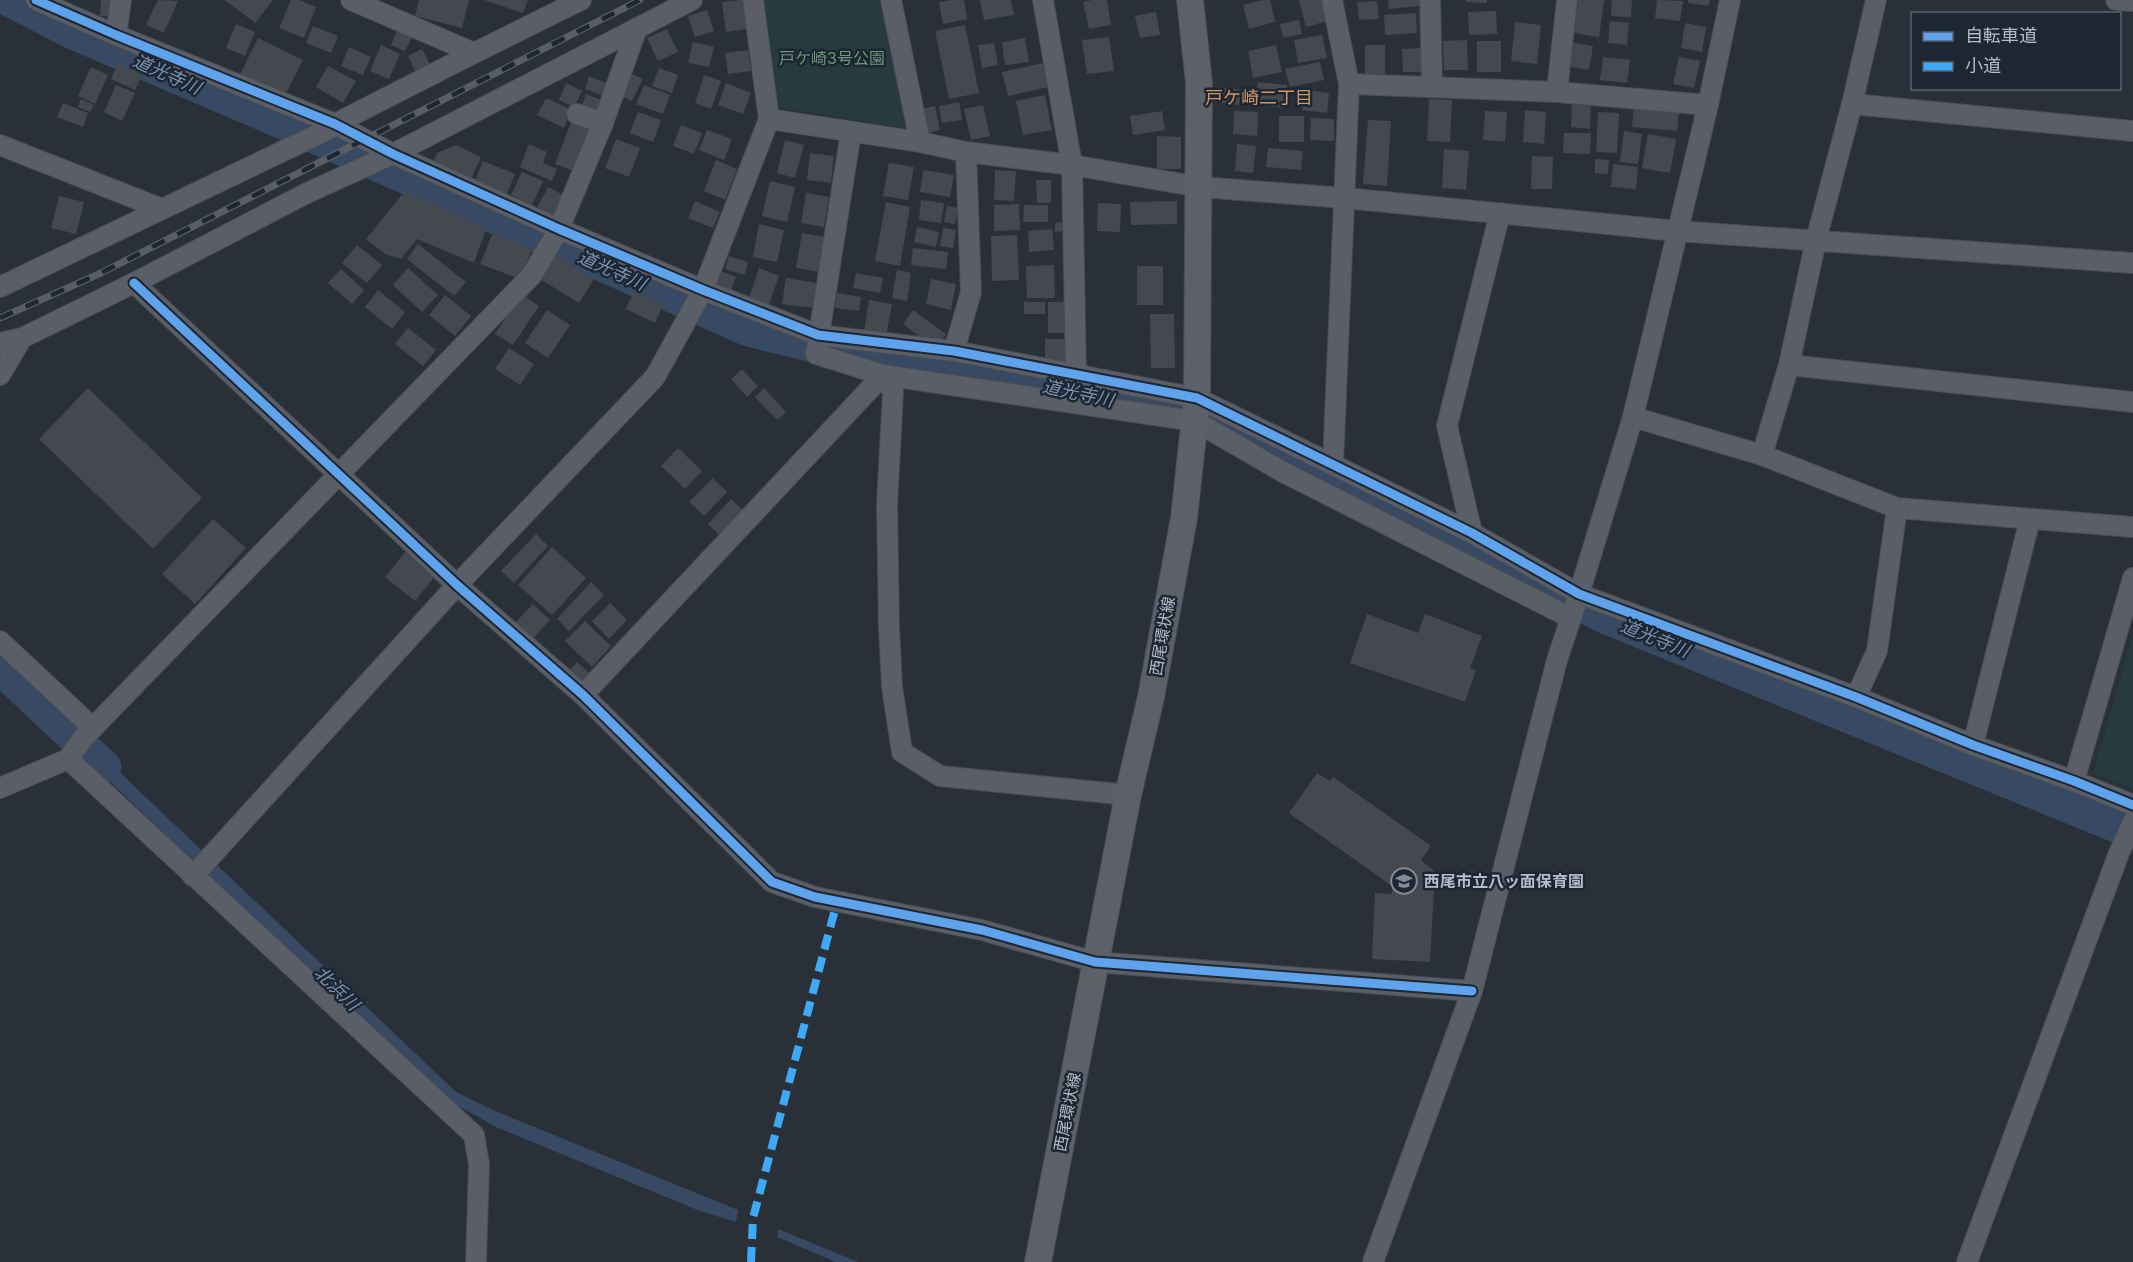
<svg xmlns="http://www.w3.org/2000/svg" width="2133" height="1262" viewBox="0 0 2133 1262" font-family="Inter,'Noto Sans JP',sans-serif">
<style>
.green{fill:#273a3e}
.water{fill:#384963}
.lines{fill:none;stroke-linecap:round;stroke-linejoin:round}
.river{stroke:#384963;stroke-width:33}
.building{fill:#444950}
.minor-casing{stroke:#484c53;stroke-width:22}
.major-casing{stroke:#484c55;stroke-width:28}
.minor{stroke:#5a5e66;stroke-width:20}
.major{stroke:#5c6168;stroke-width:26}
.rail-casing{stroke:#595d64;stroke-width:7}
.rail{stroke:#1d2633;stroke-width:4.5;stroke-dasharray:14;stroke-linecap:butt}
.quiet{stroke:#3fa9f5;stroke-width:8;stroke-dasharray:15 8;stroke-linecap:butt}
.cycleway-casing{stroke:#1d2633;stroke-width:13}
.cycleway{stroke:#60a3ed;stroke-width:9}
.labels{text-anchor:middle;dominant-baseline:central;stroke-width:5;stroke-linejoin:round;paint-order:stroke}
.park-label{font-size:16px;fill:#6b9a76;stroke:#1d2633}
.street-label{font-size:16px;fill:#b4bcc9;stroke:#1d2633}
.poi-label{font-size:16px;font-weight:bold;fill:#b4bcc9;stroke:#1d2633;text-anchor:start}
.water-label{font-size:18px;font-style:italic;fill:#7c92b1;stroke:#1d2633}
.neighbourhood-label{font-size:18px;fill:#d59563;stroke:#1d2633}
</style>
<rect width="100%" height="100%" fill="#2a3038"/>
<g class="green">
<path d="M763 0H881L906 129 778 107Z"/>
<path d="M2133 634V789L2093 773Z"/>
</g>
<g class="water">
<path d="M0 657 71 726 63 733 0 675Z"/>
<path d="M93 747 456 1092 495 1111 738 1210 736 1222 700 1211 496 1127 444 1098 84 757Z"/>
<path d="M778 1229 858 1262H836L777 1237Z"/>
</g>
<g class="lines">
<g class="river">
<path d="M9 0 71 32 281 122 748 330 883 363 971 371 1206 417 1227 424 1561 593 1602 616 2133 833"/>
<path d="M0 668 105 767"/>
</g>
</g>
<g class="building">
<path d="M101 0H111V16H100Z"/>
<path d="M158 0 178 1 164 33 146 25Z"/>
<path d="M225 0H273L255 23Z"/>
<path d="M291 0H299L316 7 304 38 279 28Z"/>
<path d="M419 0H469L462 28 415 16Z"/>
<path d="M484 0H528L523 13Z"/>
<path d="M742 0 746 29 726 32 722 2Z"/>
<path d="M952 0H964L967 19 943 24 939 2Z"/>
<path d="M980 0H1011L1014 15 984 20Z"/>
<path d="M1092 0H1107L1111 25 1089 29 1083 2Z"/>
<path d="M1263 0H1270L1275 22 1249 29 1243 5Z"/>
<path d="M1299 0H1322L1327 21 1306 27Z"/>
<path d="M1388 0H1419L1420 6 1389 9Z"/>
<path d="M1466 0H1487V3L1466 2Z"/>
<path d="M1578 0H1604L1599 37 1574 33Z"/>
<path d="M1612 0H1632L1631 17 1611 16Z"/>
<path d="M1657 0 1683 1 1680 21 1655 18Z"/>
<path d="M1688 0H1710L1709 6 1688 3Z"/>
<path d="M1377 1 1379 19 1359 20 1357 2Z"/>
<path d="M707 10 714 31 695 37 688 16Z"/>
<path d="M1496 11 1497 34 1469 35 1468 12Z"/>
<path d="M1156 12 1160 35 1140 38 1135 16Z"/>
<path d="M1416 13 1417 33 1385 35 1384 15Z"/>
<path d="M1299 20 1302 34 1283 38 1280 24Z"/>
<path d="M1610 21 1629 23 1627 45 1608 43Z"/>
<path d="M1515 22 1541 25 1537 64 1511 61Z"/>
<path d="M1685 23 1706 27 1702 52 1681 48Z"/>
<path d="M236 24 255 32 245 56 226 48Z"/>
<path d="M965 25 979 93 949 99 935 31Z"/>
<path d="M313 26 338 36 331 53 306 43Z"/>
<path d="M667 29 678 52 658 61 647 38Z"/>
<path d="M397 30 412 37 405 51 391 45Z"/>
<path d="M1322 35 1327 58 1298 63 1294 40Z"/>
<path d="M1109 37 1114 71 1087 74 1082 40Z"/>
<path d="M258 38 303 60 283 99 239 77Z"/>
<path d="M1025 38 1029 62 1005 65 1002 42Z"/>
<path d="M1467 40 1468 70H1444L1443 41Z"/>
<rect x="1477" y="41" width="24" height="31"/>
<path d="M693 42 714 47 709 67 688 63Z"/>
<path d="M1570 42 1593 46 1589 70 1566 66Z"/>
<path d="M994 43 998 65 982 68 978 45Z"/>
<path d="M381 45 400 54 389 79 370 71Z"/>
<path d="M1276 45 1282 72 1253 78 1248 51Z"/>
<path d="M1365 45H1385V75L1365 74Z"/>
<path d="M349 47 371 57 363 75 341 66Z"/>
<path d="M1422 48V72H1403L1402 49Z"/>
<path d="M422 49 431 66 416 73 408 56Z"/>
<path d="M748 50 751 71 728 74 725 53Z"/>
<path d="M1603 57 1630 60 1627 83 1600 80Z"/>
<path d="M1679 57 1700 61 1694 88 1673 84Z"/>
<path d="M1320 62 1324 80 1290 87 1285 69Z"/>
<path d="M118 63 142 75 135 90 111 79Z"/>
<path d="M1043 63 1048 87 1008 96 1002 72Z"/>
<path d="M328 66 356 81 343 103 316 87Z"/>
<path d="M91 67 108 75 95 104 78 96Z"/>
<path d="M659 68 678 75 672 93 652 86Z"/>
<path d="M627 72 643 79 632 101 617 94Z"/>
<path d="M704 75 721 81 711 109 695 103Z"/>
<path d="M589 76 611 85 607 97 585 89Z"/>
<path d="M1258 82 1287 85 1284 108 1255 105Z"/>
<path d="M566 83 582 91 574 107 559 100Z"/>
<path d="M726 83 751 93 743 114 718 105Z"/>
<path d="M116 85 135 93 122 121 104 112Z"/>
<path d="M644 85 670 95 663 114 636 104Z"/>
<path d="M1216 87 1241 90 1239 105 1214 102Z"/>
<path d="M1305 90 1329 93 1327 113 1302 110Z"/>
<path d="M586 94 604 101 599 114 581 107Z"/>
<path d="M1045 95 1052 130 1023 135 1016 101Z"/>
<path d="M546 98 572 110 564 128 537 115Z"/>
<path d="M81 99 94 105 90 112 78 107Z"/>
<path d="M1429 99 1452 100 1450 142 1427 141Z"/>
<path d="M959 102 962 120 942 123 939 106Z"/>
<path d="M1572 102 1591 103 1590 129 1571 127Z"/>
<path d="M63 103 88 113 83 127 57 117Z"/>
<path d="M983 105 990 136 971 140 964 109Z"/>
<path d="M935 106 940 130 927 133 922 109Z"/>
<path d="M1634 107 1679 111 1677 131 1632 127Z"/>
<path d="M1525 110 1546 112 1544 144 1523 142Z"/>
<path d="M1162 111 1165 130 1133 135 1130 116Z"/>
<path d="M1234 111 1258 112 1257 136 1233 134Z"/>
<path d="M1485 111 1507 112 1505 142 1483 140Z"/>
<path d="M638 112 661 120 653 142 630 133Z"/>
<path d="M1598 112 1619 113 1617 153 1596 152Z"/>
<rect x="1279" y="116" width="25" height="26"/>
<path d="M1311 118 1334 119V141L1310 140Z"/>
<path d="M572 120 593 128 577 172 555 164Z"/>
<path d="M1368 120 1391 121 1387 186 1363 184Z"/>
<path d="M681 125 702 133 694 154 673 146Z"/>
<path d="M707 130 732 139 724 160 699 150Z"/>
<path d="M1624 131 1642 134 1638 164 1620 162Z"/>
<path d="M1564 133H1591L1590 154 1563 153Z"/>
<path d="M1648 134 1676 139 1670 173 1642 168Z"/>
<path d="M1157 136 1181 137V169H1157Z"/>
<path d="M616 139 640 148 629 177 605 168Z"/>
<path d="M785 140 804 145 795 178 777 173Z"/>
<path d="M529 144 547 152 543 163 557 169 552 181 520 167Z"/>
<path d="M1237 144 1256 146 1253 173 1235 171Z"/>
<path d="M456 145 481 157 469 184 431 167 437 153Z"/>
<path d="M1268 148 1303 151 1301 170 1266 167Z"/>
<path d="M1444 149 1469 151 1466 190 1442 188Z"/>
<path d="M810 153 834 156 831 183 807 180Z"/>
<path d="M1532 156 1553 157 1552 189H1531Z"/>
<path d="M1595 159 1609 160 1608 174 1595 173Z"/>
<path d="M716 160 737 169 725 200 704 191Z"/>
<path d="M483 161 515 174 505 198 473 185Z"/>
<path d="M889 163 914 167 908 200 883 196Z"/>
<path d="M1613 164 1638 167 1636 189 1611 187Z"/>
<path d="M923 170 954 175 950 197 920 192Z"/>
<path d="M995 170 1016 171 1014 201 994 200Z"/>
<path d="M522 172 543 181 532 205 511 195Z"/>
<path d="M1036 180H1051V203H1037Z"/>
<path d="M770 181 795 187 787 222 762 216Z"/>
<path d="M548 187 569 198 559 219 537 208Z"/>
<path d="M405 191 486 229 474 263 417 239 401 259 385 254 366 239Z"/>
<path d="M806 193 829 197 824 227 801 223Z"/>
<path d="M59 196 84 202 76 234 51 228Z"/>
<path d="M921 200 944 203 941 223 919 220Z"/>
<path d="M695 201 720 212 713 228 688 218Z"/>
<path d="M1177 201V224L1131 225 1130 202Z"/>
<path d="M886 202 910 207 900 266 875 261Z"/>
<path d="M1098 203 1121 204 1120 232 1097 231Z"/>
<path d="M1019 204 1020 230 994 231V205Z"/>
<path d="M1024 205H1048V222H1023Z"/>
<path d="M947 206 958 208 955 224 944 222Z"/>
<path d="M1065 222 1066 231 1055 232V223Z"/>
<path d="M759 224 784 230 777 262 753 257Z"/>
<path d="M917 227 939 232 936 247 914 242Z"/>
<path d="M943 228 956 230 953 248 940 246Z"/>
<path d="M1052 229 1054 250 1029 252 1028 231Z"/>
<path d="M493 233 532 249 520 279 480 264Z"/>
<path d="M802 233 825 237 819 272 796 268Z"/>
<path d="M1017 235 1019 280 992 281 991 236Z"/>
<path d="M418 244 466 282 454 296 407 259Z"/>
<path d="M357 245 382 265 367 283 342 263Z"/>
<path d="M913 248 948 252 946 269 911 265Z"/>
<path d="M555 255 594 279 579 303 540 279Z"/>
<path d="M729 256 748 262 745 275 725 269Z"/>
<path d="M1054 265 1055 298H1027L1026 266Z"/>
<rect x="1137" y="266" width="26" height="39"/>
<path d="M408 268 438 295 422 312 393 285Z"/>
<path d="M759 268 779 276 768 307 748 300Z"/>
<path d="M341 269 364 290 352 304 328 283Z"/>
<path d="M897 270 911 273 907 301 892 298Z"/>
<path d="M721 271 736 277 731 291 715 285Z"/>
<path d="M856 273 883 278 880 293 853 288Z"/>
<path d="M786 278 817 283 813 308 782 304Z"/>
<path d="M931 279 956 284 951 310 926 304Z"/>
<path d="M378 290 405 312 392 329 365 307Z"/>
<path d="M634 291 663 304 655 323 626 309Z"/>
<path d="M837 293 861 297 859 311 835 308Z"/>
<path d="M521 294 539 306 513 345 495 334Z"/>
<path d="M445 295 471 316 455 336 429 315Z"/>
<path d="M869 300 892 304 886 336 864 332Z"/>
<rect x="1024" y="302" width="21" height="12"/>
<rect x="1048" y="302" width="19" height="31"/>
<path d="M547 310 570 325 548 358 525 343Z"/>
<path d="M913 310 946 334 935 348 903 324Z"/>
<path d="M1150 314H1174L1175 368H1151Z"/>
<path d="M408 328 436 350 423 366 395 344Z"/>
<path d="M1045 339H1066L1067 361 1045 362Z"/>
<path d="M509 348 534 364 520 385 495 369Z"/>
<path d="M742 369 758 386 747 397 731 379Z"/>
<path d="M88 388 202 498 153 549 39 439Z"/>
<path d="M764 388 786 412 777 420 755 397Z"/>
<path d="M678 448 702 471 685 489 661 466Z"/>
<path d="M713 478 727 492 704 516 689 502Z"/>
<path d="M731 499 746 513 722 538 708 524Z"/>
<path d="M213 519 246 548 195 604 162 574Z"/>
<path d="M536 534 548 546 514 583 501 571Z"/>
<path d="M552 547 586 578 552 615 518 585Z"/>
<path d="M406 551 436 575 415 601 385 577Z"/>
<path d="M591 582 604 595 569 631 557 619Z"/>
<path d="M610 603 627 620 609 639 592 621Z"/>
<path d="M533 604 550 620 529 643 512 626Z"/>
<path d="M1367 614 1418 633 1425 614 1482 636 1470 668 1476 670 1465 702 1350 663Z"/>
<path d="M585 621 611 646 592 667 565 641Z"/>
<path d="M577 662 590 674 578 686 566 674Z"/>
<path d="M1317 773 1330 781 1333 777 1431 846 1421 860 1435 872 1430 962 1372 959 1375 893 1392 894V886L1289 813Z"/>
</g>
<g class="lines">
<g class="minor-casing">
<g id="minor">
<path d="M36 0 116 35 335 124 393 154 559 229 703 290 818 335 954 351 1197 398 1472 533 1579 594 1856 697 1973 745 2074 781 2133 805"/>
<path d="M351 0 474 53 581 0"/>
<path d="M891 0 920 142"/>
<path d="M1043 0 1072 165 1076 374"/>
<path d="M1332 0 1349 84 1333 464"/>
<path d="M1430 0 1432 86"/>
<path d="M2116 0 2133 1"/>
<path d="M116 35 121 0"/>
<path d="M1349 84 1557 92 1708 105"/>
<path d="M1557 92 1567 0"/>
<path d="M1852 104 2133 131"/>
<path d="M769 119 920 142 966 152 1072 165 1200 187 1345 198 1677 231 2133 263"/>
<path d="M603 123 637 28"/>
<path d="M851 132 816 354 883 375 893 392 887 505 889 627 892 687 902 752 940 776 1128 795"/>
<path d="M0 145 162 209"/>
<path d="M134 283 457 585 583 695 772 882 815 897 982 930 1095 962 1472 991"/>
<path d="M0 287 329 129 335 124 474 53"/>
<path d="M0 343 22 338 134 283 307 193 393 154 692 0"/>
<path d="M954 351 971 292 966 152"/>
<path d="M1789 365 2133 402"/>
<path d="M0 375 22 338"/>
<path d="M1633 417 1762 455 1897 508 2133 527"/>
<path d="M1762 455 1789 365 1816 240 1852 104 1876 0"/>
<path d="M1472 533 1447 426 1500 213"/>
<path d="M0 641 93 728"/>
<path d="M583 695 883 375 1195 421 1283 472 1571 618"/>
<path d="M1856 697 1877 651 1897 508"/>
<path d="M1973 745 2030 519"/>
<path d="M68 759 474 1135 479 1164 476 1262"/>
<path d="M2074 781 2133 578"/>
<path d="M0 788 68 759 84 737 532 275 559 229 603 123 577 114"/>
<path d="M193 876 457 585 655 377 703 290 769 119 753 0"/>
<path d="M1373 1262 1472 991 1557 660 1579 594 1633 417 1708 105 1730 0"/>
<path d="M1967 1262 2119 853 2133 822"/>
</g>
</g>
<g class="major-casing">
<path id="major" d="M1038 1262 1128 795 1151 697 1184 518 1197 398 1199 83 1190 0"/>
</g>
<use href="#minor" class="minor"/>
<use href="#major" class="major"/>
<g class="rail-casing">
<path id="rail" d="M0 318 101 273 640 0"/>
</g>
<use href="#rail" class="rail"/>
<path class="quiet" d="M751 1262 753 1218 837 902"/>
<g class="cycleway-casing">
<g id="cycleway">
<path d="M36 0 116 35 335 124 393 154 559 229 703 290 818 335 954 351 1197 398 1472 533 1579 594 1856 697 1973 745 2074 781 2133 805"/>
<path d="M134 283 457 585 583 695 772 882 815 897 982 930 1095 962 1472 991"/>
</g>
</g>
<use href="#cycleway" class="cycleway"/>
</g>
<defs>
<g id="school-ring" transform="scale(1.35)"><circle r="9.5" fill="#1d2633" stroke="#848b96" stroke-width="1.5"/><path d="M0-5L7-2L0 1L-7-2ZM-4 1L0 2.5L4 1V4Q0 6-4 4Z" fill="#848b96"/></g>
</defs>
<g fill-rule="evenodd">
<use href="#school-ring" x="1404" y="881"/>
</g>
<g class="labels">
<g class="park-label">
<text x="832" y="58">戸ケ崎3号公園</text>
</g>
<g class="street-label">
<text transform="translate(1162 636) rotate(-80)">西尾環状線</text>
<text transform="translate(1067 1112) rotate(-79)">西尾環状線</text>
</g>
<g class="poi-label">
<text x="1424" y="881">西尾市立八ッ面保育園</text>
</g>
<g class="water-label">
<text transform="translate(167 74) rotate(24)">道光寺川</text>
<text transform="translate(612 270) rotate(24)">道光寺川</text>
<text transform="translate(1078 393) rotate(12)">道光寺川</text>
<text transform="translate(1655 638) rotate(22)">道光寺川</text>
<text transform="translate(337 988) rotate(44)">北浜川</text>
</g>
<g class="neighbourhood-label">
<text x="1259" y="97">戸ケ崎二丁目</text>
</g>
</g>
<rect x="1911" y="12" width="210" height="78" fill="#1d2633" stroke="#59626f" stroke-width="1.5"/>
<rect x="1923" y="32" width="30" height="9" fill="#60a3ed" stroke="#59626f" stroke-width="1.5"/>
<text x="1965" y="42" font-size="18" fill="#b4bcc9">自転車道</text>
<rect x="1923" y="62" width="30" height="9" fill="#3fa9f5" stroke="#59626f" stroke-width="1.5"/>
<text x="1965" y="72" font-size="18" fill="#b4bcc9">小道</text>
</svg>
